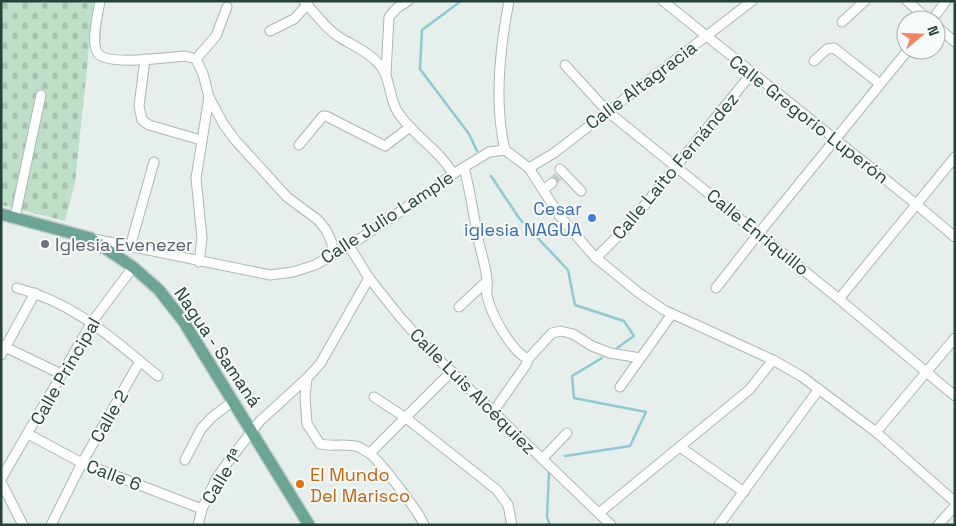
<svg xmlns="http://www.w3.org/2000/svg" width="956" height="526" viewBox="0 0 956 526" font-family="'Space Grotesk',sans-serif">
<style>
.cemetery{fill:url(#cemetery-stones)}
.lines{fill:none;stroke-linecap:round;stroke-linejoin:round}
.stream{stroke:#8ec9d4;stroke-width:2.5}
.minor-tunnel{stroke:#bfccc8;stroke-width:9;stroke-dasharray:9 4.5;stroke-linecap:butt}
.minor-casing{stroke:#a8b8b2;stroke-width:11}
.major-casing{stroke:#c2cac8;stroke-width:14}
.minor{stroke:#fff;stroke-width:9}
.major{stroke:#6aa596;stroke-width:11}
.shop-dot{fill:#3f7fe0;stroke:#f7fbf9;stroke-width:2}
.worship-dot{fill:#6b7280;stroke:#f7fbf9;stroke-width:2}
.food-dot{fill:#e8710a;stroke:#f7fbf9;stroke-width:2}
.labels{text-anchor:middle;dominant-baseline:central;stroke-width:4;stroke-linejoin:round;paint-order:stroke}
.street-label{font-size:18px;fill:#24423a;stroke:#f7fbf9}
.shop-label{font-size:18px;fill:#366cbe;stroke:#f7fbf9;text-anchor:end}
.worship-label{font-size:18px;fill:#5b616d;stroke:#f7fbf9;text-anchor:start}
.food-label{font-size:18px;fill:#c56008;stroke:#f7fbf9;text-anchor:start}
</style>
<defs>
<pattern id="cemetery-stones" width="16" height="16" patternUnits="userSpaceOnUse" patternTransform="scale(1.25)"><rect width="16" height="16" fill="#bfe0c8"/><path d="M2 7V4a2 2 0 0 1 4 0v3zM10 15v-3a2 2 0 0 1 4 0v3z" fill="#a4c1ad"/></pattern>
</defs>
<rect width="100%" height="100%" fill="#e6efeb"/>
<path class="cemetery" d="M1 1H94L75 183 65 221 1 205Z"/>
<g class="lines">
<g class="stream">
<path d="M461 1 422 30 420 69 469 134 477 151"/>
<path d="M491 176 519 218 568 270 575 305 624 321 634 336 617 348"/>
<path d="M565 456 630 446 646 412 574 398 572 376 602 358"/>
<path d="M549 472 547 517 550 525"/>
</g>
<path class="minor-tunnel" d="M552 183 559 175"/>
<g class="minor-casing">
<g id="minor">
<path d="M100 1C98 14 91 40 97 52 104 67 170 57 185 56L196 59 203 74 209 97 196 178 202 238 199 262"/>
<path d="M304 1C315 13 325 28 339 37 352 45 367 51 377 62 391 75 388 95 397 111 412 135 439 149 453 174"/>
<path d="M509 1C500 47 494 104 505 150L529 168 559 215 586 247 596 258 639 293 664 310 773 360 801 376 876 432 955 502"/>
<path d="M663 1 916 204 955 237"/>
<path d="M907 1 929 20"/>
<path d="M932 20 946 1"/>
<path d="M842 22 865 1"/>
<path d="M936 26 955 42"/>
<path d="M270 31 294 19 307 5"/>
<path d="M145 59 139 106 142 120 149 125 201 140"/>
<path d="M196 59 216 36 227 7"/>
<path d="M814 61 827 49 834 48 880 84"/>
<path d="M565 65 607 111 839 299 955 396"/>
<path d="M386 73 389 17 397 8 408 1"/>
<path d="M209 97 224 125 236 141 287 197 318 220 326 230 332 243V255"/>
<path d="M299 145 323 116H326L385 146 410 127"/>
<path d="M464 167C470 191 474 215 478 239 481 252 486 267 487 280 488 285 486 291 487 296 491 314 511 351 528 359"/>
<path d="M529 168 554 153 752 1"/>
<path d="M560 169 581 191"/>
<path d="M543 190 552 183"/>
<path d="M15 217 41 95"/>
<path d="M94 239 270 275 293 272 315 265 349 246 426 194 453 174 489 152 505 150"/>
<path d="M349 246 369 278 400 317 434 355 611 525"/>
<path d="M130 247 154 162"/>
<path d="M596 258 626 228 752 73"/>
<path d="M17 288C75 303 113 339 158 376"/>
<path d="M716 288 759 233 908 50"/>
<path d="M839 299 955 157"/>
<path d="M459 307 487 281"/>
<path d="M1 345 61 374"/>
<path d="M1 355 35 293"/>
<path d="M307 378 305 397 307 424 320 444C333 447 346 443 359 447 362 449 366 451 369 453 379 460 420 513 424 525"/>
<path d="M620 387 672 314"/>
<path d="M374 397 406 418 497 490 508 505 512 525"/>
<path d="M493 412 526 365 528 359 552 333 561 331 573 334 592 346 610 353 640 358"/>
<path d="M876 432 955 338"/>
<path d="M28 434 82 463 202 509"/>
<path d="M680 447 744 492"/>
<path d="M370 453 452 371"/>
<path d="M542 459 567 433"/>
<path d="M185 460 201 429 211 418 233 401"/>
<path d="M1 479 92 322 133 267"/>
<path d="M1 482 23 525"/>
<path d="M599 513 749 390 773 360"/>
<path d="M51 525 82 463 140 361"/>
<path d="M198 525 202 509 216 479 228 462 260 421 307 378 320 364 369 278"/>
<path d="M719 525 819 389"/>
<path d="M938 525 955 506"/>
</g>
</g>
<g class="major-casing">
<path id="major" d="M1 214 90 238 133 267 159 290 184 322 309 525"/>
</g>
<use href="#minor" class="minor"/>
<use href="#major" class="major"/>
</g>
<circle class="shop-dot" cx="592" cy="218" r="5"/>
<circle class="worship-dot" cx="45" cy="244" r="5"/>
<circle class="food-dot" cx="300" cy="484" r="5"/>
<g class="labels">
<g class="street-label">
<text transform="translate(641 85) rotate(-37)">Calle Altagracia</text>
<text transform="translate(809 119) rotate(38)">Calle Gregorio Luperón</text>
<text transform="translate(675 166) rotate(-50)">Calle Laito Fernández</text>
<text transform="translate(387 217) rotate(-33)">Calle Julio Lample</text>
<text transform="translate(758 232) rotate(39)">Calle Enriquillo</text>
<text transform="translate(218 347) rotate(56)">Nagua - Samaná</text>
<text transform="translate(65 371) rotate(-60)">Calle Principal</text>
<text transform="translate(473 391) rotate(45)">Calle Luis Alcéquiez</text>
<text transform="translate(109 416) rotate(-60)">Calle 2</text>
<text transform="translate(114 475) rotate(21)">Calle 6</text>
<text transform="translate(222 476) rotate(-59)">Calle 1ª</text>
</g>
<g class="shop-label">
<text x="582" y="208">Cesar<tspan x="582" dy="21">iglesia NAGUA</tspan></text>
</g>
<g class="worship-label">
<text x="55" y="244">Iglesia Evenezer</text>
</g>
<g class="food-label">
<text x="310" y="474">El Mundo<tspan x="310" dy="21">Del Marisco</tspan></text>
</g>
</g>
<rect width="956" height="526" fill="none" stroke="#24423a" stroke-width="5"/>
<g transform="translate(921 35) rotate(71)"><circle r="24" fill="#f7fbf9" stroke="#a3b1ad"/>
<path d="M0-4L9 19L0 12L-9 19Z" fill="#f4845f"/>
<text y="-8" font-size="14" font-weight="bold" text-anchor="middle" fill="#24423a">N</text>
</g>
</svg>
